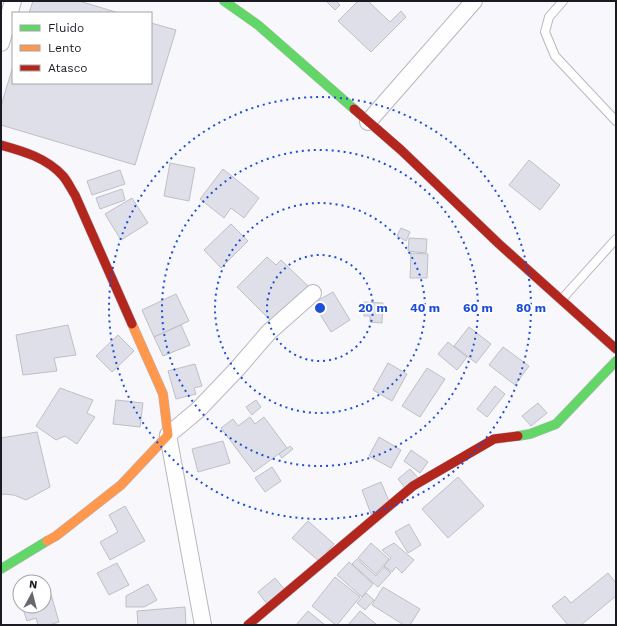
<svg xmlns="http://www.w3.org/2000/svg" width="617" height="626" viewBox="0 0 617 626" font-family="'Work Sans',sans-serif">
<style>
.building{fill:#dedfe8;stroke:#bfc0c6}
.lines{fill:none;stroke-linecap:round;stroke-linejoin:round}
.lane-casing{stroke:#b8b8be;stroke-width:10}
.street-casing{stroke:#b8b8be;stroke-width:18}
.fast-casing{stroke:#b8b8be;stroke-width:10}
.slow-casing{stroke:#b8b8be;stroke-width:10}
.jam-casing{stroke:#b8b8be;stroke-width:10}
.lane{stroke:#fefeff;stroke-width:8}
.street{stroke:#fefeff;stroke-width:16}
.fast{stroke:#63d668;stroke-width:9}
.slow{stroke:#ff974d;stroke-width:9}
.jam{stroke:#b3261e;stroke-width:9}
.ring{fill:none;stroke:#1d4ed8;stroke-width:2;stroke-dasharray:2 4}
.centre{fill:#1d4ed8;stroke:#fff;stroke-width:2}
.ring-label{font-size:12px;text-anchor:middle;font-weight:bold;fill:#1d4ed8;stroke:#fff;stroke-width:3.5;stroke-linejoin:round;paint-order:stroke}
</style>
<rect width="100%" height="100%" fill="#f7f7fc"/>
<g class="building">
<path d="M33 1H79L119 13H29Z"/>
<path d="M326 1H336L340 5 335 10Z"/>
<path d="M358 1H368L390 22 401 11 406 17 371 52 338 21Z"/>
<path d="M151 23 176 30 135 165 1 125V106L13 66V83H151Z"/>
<path d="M529 160 560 185 540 210 509 185Z"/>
<path d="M170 163 195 168 189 201 164 196Z"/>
<path d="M223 169 259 198 244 218 231 208 224 218 200 199Z"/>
<path d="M120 170 125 184 92 195 87 181Z"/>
<path d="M122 189 125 200 100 209 96 198Z"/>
<path d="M132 198 148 223 121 240 105 214Z"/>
<path d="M231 224 248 241 221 268 204 250Z"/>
<path d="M401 228 410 232 406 241 397 236Z"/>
<path d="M409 238 427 239 426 253 408 251Z"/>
<path d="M411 253 428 254 427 278H410Z"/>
<path d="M267 257 276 265 281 260 308 286 272 322 237 287Z"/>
<path d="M333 292 350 320 331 332 313 303Z"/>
<path d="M176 294 189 321 154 337 142 310Z"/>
<path d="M364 302 383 303 382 323 370 322V316H364Z"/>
<path d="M68 325 76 355 54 358 57 371 23 375 16 335Z"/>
<path d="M181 325 190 345 163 356 154 337Z"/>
<path d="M469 327 491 344 476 363 454 346Z"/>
<path d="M118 335 134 351 112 372 96 356Z"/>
<path d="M448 342 467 357 457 370 438 354Z"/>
<path d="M503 347 529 366 515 385 489 365Z"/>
<path d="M388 363 407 374 392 401 373 390Z"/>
<path d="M195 364 202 386 194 388 196 394 176 399 168 371Z"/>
<path d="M427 368 445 379 420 417 402 406Z"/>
<path d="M495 386 505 394 487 417 477 409Z"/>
<path d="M60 388 93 400 87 413 95 417 77 444 65 436 56 440 36 426Z"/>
<path d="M116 400 143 403 140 427 113 424Z"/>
<path d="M256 400 261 407 252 415 246 407Z"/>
<path d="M538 403 547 413 531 426 522 416Z"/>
<path d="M250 417 255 424 264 417 287 448 254 472 221 428 233 419 238 426Z"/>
<path d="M37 432 50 487 26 500 14 495 1 494V438Z"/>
<path d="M379 437 401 450 391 468 369 456Z"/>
<path d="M223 441 230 463 198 472 192 449Z"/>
<path d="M290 446 293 449 282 458 279 454Z"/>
<path d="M411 450 428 462 420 473 404 461Z"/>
<path d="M272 467 281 481 265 492 255 478Z"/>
<path d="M410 469 418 478 406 489 398 479Z"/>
<path d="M458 477 484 506 448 538 422 509Z"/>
<path d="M381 482 391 506 371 514 362 490Z"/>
<path d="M125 506 145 541 110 560 100 542 118 532 109 515Z"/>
<path d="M308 521 334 544 319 561 292 538Z"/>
<path d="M409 524 421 545 408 553 395 532Z"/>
<path d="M371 543 389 559 376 574 358 558Z"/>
<path d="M394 543 414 560 402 573 396 567 392 572 384 566 391 558 382 550Z"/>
<path d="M357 559 376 576 384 567 391 573 378 587 352 564Z"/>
<path d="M349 562 373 584 362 597 337 575Z"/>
<path d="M117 563 129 585 109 595 97 573Z"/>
<path d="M608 573 616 583V596L581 625H568L552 606 565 596 571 603Z"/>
<path d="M335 577 360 597 337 625H336L312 606Z"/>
<path d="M275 578 285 590 267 604 258 592Z"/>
<path d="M148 584 157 600 144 607H126V596Z"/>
<path d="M383 587 420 609 410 625H404L372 605Z"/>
<path d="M50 591 59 622 49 625H38L36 618 27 621 22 606H44V593Z"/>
<path d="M366 593 374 600 365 610 357 603Z"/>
<path d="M185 607 186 625H138L137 611Z"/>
<path d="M308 611 325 625H296Z"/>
<path d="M360 611 376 624V625H348Z"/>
</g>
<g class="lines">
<g class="lane-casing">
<g id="lane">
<path d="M563 1 549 17 545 32 555 56 616 121"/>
<path d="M562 299 616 239"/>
</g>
</g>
<g class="street-casing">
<g id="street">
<path d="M1 43 13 1"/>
<path d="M368 122 474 1"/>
<path d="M203 625 168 435 198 410 237 369 269 332 313 293"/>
</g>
</g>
<g class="fast-casing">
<g id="fast">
<path d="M224 1 258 25 354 109"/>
<path d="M518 436 530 434 556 424 616 361"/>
<path d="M1 569 47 541"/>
</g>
</g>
<g class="slow-casing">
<path id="slow" d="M47 541 56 536 121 485 168 435 163 394 132 324"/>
</g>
<g class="jam-casing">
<g id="jam">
<path d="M354 109 401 150 499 244 616 349"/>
<path d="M1 145C23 151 47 158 63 176 68 182 71 189 75 195L132 324"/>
<path d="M248 625 413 486 494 439 518 436"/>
</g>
</g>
<use href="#lane" class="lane"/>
<use href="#street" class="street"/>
<use href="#fast" class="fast"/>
<use href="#slow" class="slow"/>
<use href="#jam" class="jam"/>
</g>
<g class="ring">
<circle cx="320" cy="308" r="53"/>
<circle cx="320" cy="308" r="105"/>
<circle cx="320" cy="308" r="158"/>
<circle cx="320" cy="308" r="211"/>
</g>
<circle cx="320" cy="308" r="6" class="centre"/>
<g class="ring-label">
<text x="373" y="312">20 m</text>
<text x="425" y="312">40 m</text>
<text x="478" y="312">60 m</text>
<text x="531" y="312">80 m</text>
</g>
<rect width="617" height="626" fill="none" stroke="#1a1b22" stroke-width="4"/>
<rect x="12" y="12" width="140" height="72" fill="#ffffff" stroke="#a3a4a7"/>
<rect x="20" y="25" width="20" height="6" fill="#63d668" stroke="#a3a4a7"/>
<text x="48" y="32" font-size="12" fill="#1a1b22">Fluido</text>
<rect x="20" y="45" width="20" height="6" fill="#ff974d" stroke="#a3a4a7"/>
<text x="48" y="52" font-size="12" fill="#1a1b22">Lento</text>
<rect x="20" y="65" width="20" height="6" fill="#b3261e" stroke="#a3a4a7"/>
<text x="48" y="72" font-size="12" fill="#1a1b22">Atasco</text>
<g transform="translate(32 594) rotate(7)"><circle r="19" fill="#ffffff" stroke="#a3a4a7"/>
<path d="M0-3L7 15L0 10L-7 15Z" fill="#67686e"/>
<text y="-6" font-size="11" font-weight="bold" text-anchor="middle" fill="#1a1b22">N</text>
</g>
</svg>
